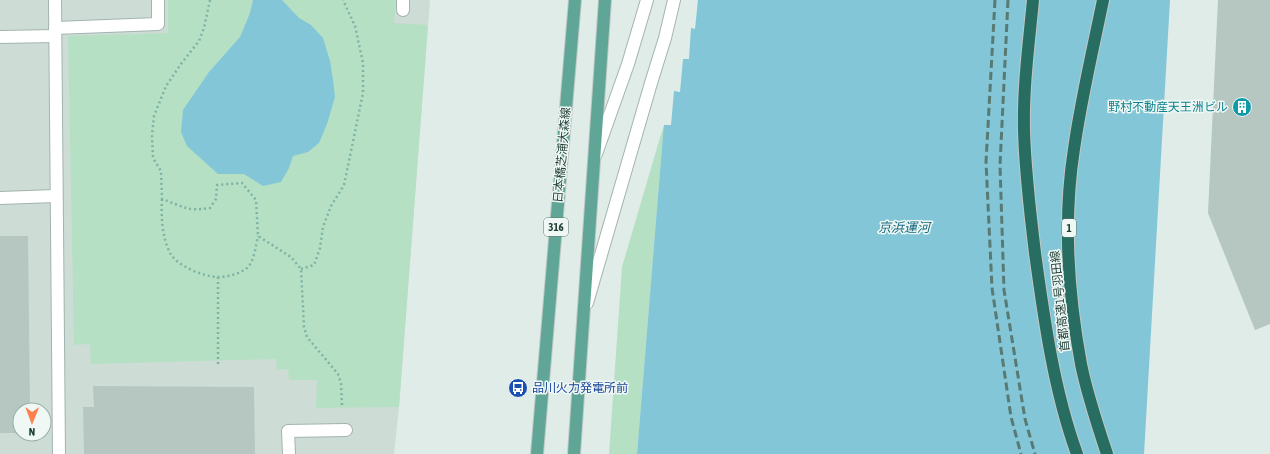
<svg xmlns="http://www.w3.org/2000/svg" width="1270" height="454" viewBox="0 0 1270 454" font-family="'Asap Condensed','Noto Sans JP',sans-serif">
<style>
.built{fill:#cedcd6;fill-rule:evenodd}
.green{fill:#b6e0c4}
.water{fill:#82c6d7}
.pier{fill:#e0ece7}
.building{fill:#b5c7c0}
.lines{fill:none;stroke-linecap:round;stroke-linejoin:round}
.service-casing{stroke:#a2b4af;stroke-width:14}
.primary-casing{stroke:#c0c9c7;stroke-width:14}
.motorway-casing{stroke:#c0c9c7;stroke-width:14}
.path{stroke:#7db3a5;stroke-width:2.5;stroke-dasharray:2 3;stroke-linecap:butt}
.service{stroke:#fff;stroke-width:12}
.primary{stroke:#60a697;stroke-width:12}
.motorway{stroke:#286d62;stroke-width:12}
.rail{stroke:#597a73;stroke-width:3;stroke-dasharray:8 4;stroke-linecap:butt}
.labels{text-anchor:middle;dominant-baseline:central;stroke-width:3;stroke-linejoin:round;paint-order:stroke}
.shield{fill:#f0f8f5;stroke:#5e7670;stroke-width:1}
.shield-label{font-size:11px;font-weight:bold;fill:#1f3e37}
.culture-label{font-size:12px;fill:#0d838f;stroke:#f0f8f5;text-anchor:end}
.street-label{font-size:12px;fill:#1f3e37;stroke:#f0f8f5}
.transit-label{font-size:12px;fill:#164399;stroke:#f0f8f5;text-anchor:start}
.water-label{font-size:13px;font-style:italic;fill:#14687f;stroke:#f0f8f5}
</style>
<rect width="100%" height="100%" fill="#e0ece7"/>
<path class="built" d="M0 0H430L399 407 394 454H0ZM20 410H44V434H20Z"/>
<g class="green">
<path d="M168 0H396L394 23 428 25 399 407 316 408 317 380H289L288 369 277 370 276 359 91 364 90 344 74 345 68 36 168 33Z"/>
<path d="M664 124 637 454H609L622 267Z"/>
</g>
<g class="water">
<path d="M253 0H282L299 18 311 25 323 38 330 61 333 80 335 97 327 124 319 143 308 152 293 156 289 168 281 182 263 186 244 174H218L187 146 181 132 183 110 209 72 240 37 250 13Z"/>
<path d="M674 0H1170L1144 454H637Z"/>
</g>
<path class="pier" d="M672 0H698L695 29 691 28 689 59H683L680 92 674 91 671 125H664L661 134Z"/>
<g class="building">
<path d="M1218 0H1270V324L1255 330 1208 213Z"/>
<path d="M0 236H28L30 410H20V433H0Z"/>
<path d="M93 386 254 387 255 454H84L83 407H94Z"/>
</g>
<g class="lines">
<g class="service-casing">
<g id="service">
<path d="M55 0 59 454"/>
<path d="M403 10V0"/>
<path d="M55 28 158 24V0"/>
<path d="M0 37 55 36"/>
<path d="M596 154 628 64 647 0"/>
<path d="M0 198 56 196"/>
<path d="M587 303 651 83 665 38 674 0"/>
<path d="M289 454 288 431 346 430"/>
</g>
</g>
<g class="primary-casing">
<g id="primary">
<path d="M537 454 575 0"/>
<path d="M574 454 605 0"/>
</g>
</g>
<g class="motorway-casing">
<g id="motorway">
<path d="M1033 0C1029 43 1023 86 1024 130 1025 171 1030 212 1035 253 1044 319 1054 391 1077 454"/>
<path d="M1103 0C1093 49 1081 99 1074 149 1063 219 1068 294 1081 364 1087 394 1097 424 1107 454"/>
</g>
</g>
<g class="path">
<path d="M210 0 204 28 199 41 181 64 166 86 154 116 152 135 153 158 161 171 162 199C183 206 186 212 210 208L216 199 217 185 242 183 256 200 258 236 291 257 301 269 304 327 307 337 338 374 341 383 342 406"/>
<path d="M162 199C161 217 162 237 170 253 177 266 204 277 218 277 228 277 239 274 247 268 254 262 256 245 258 236"/>
<path d="M301 269 314 265 320 248 323 227 331 206 344 185 363 93V63L355 26 343 0"/>
<path d="M218 277V367"/>
</g>
<use href="#service" class="service"/>
<use href="#primary" class="primary"/>
<use href="#motorway" class="motorway"/>
<g class="rail">
<path d="M995 0 986 162 992 288 1011 417 1021 454"/>
<path d="M1008 0 1000 165 1004 290 1025 419 1035 454"/>
</g>
</g>
<defs>
<g id="building-disc" transform="scale(1)"><circle r="9.5" fill="#0f9aa8" stroke="#f0f8f5"/><path d="M-4-6H4V6H1V3H-1V6H-4ZM-2.5-4.3h1.7v1.8h-1.7ZM.8-4.3h1.7v1.8H.8ZM-2.5-1h1.7V.8h-1.7ZM.8-1h1.7V.8H.8Z" fill="#fff"/></g>
<g id="bus-disc" transform="scale(1)"><circle r="9.5" fill="#1a4fb4" stroke="#f0f8f5"/><path d="M-5-6H5V4H4V6H2V4H-2V6H-4V4H-5ZM-3.5-4V0h7V-4ZM-3.5 1.2v1.5H-2V1.2ZM2 1.2v1.5H3.5V1.2Z" fill="#fff"/></g>
</defs>
<g fill-rule="evenodd">
<use href="#building-disc" x="1242" y="107"/>
<use href="#bus-disc" x="518" y="388"/>
</g>
<g class="labels">
<g class="shield">
<rect x="544" y="218" width="24" height="18" rx="3"/>
<rect x="1062" y="219" width="14" height="18" rx="3"/>
</g>
<g class="shield-label">
<text x="556" y="227">316</text>
<text x="1069" y="228">1</text>
</g>
<g class="culture-label">
<text x="1228" y="107">野村不動産天王洲ビル</text>
</g>
<g class="street-label">
<text transform="translate(562 155) rotate(-85)">日本橋芝浦大森線</text>
<text transform="translate(1060 301) rotate(-96)">首都高速1号羽田線</text>
</g>
<g class="transit-label">
<text x="532" y="388">品川火力発電所前</text>
</g>
<g class="water-label">
<text x="904" y="227">京浜運河</text>
</g>
</g>
<g transform="translate(32 422) rotate(181)"><circle r="19" fill="#f0f8f5" stroke="#9caea9"/>
<path d="M0-3L7 15L0 10L-7 15Z" fill="#ff804b"/>
<text y="-6" font-size="11" font-weight="bold" text-anchor="middle" fill="#1f3e37">N</text>
</g>
</svg>
